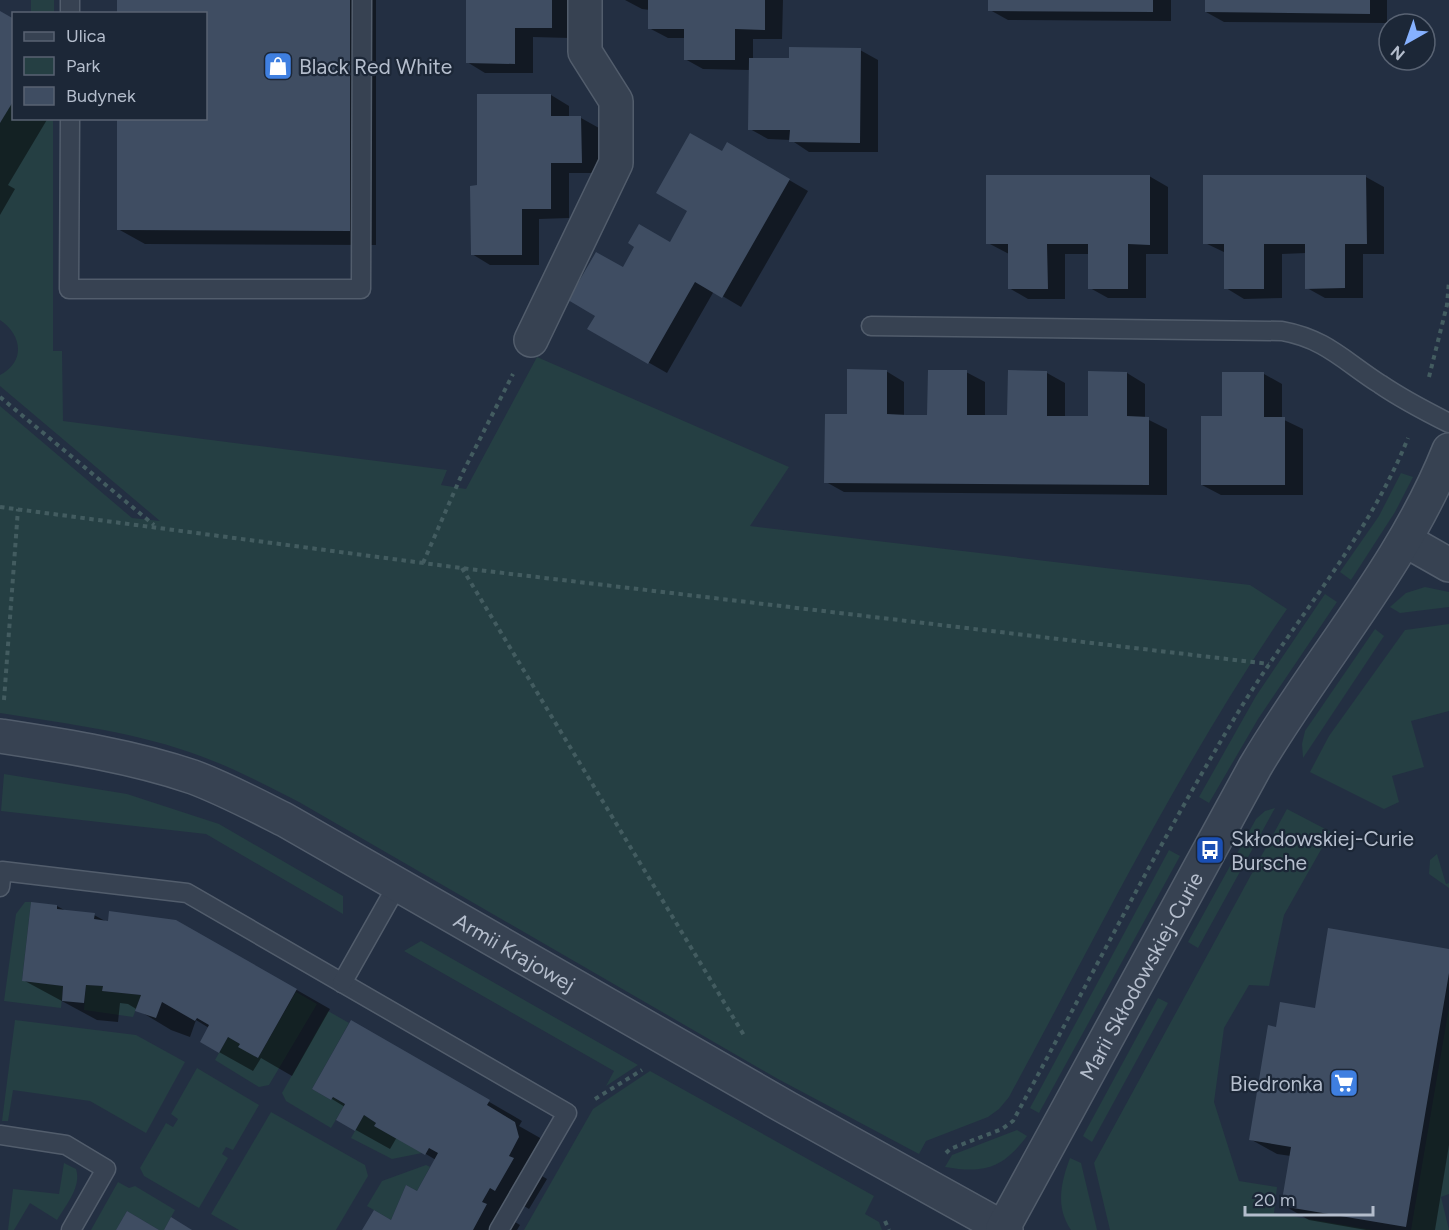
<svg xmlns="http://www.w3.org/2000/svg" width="1449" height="1230" viewBox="0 0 1449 1230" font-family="Figtree,sans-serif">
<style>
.green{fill:#253f43}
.shadow{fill:#0007}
.building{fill:#3f4d62}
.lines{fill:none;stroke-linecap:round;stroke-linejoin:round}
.service-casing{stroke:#525d6c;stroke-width:21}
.minor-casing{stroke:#525d6c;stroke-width:36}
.tertiary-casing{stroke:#525d6c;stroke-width:36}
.path{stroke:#435c60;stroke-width:4;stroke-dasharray:4.5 4.5;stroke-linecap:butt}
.service{stroke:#374252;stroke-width:18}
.minor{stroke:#374252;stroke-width:33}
.tertiary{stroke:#374252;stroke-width:33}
.labels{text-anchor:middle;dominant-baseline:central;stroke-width:4.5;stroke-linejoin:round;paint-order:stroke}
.poi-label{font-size:21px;fill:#b4bdcc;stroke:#1c2737;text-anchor:start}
.street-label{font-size:21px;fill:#b4bdcc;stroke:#1c2737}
</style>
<rect width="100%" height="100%" fill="#232f42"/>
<g class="green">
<rect x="31" y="0" width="23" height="13"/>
<path d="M13 100 14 118 53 119V351H62L63 421 447 470 441 485 466 489 537 357 789 467 750 526 1250 585 1287 609C1181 763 1098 933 1009 1097L999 1109 988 1117 926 1141 919 1154 778 1079 299 802C267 786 236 769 203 757 138 732 68 724 0 713V406L132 518 160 521 0 386V375C26 361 22 335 0 320V123Z"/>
<path d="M1401 473 1413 477 1395 512 1351 580 1340 572 1379 516Z"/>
<path d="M1425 587 1449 592V607L1400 613 1390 607 1406 593Z"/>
<path d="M1325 594 1337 602 1258 719 1209 803 1199 797 1256 696Z"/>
<path d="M1449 624V711L1411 721 1424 767 1392 776 1399 802 1384 809 1310 772 1329 736 1405 630Z"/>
<path d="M1375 629 1384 636 1303 758 1302 744 1305 731Z"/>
<path d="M4 774 127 794 219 824 343 896V914L206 834 1 811Z"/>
<path d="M1275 808 1198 948 1188 942 1256 819 1265 811Z"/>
<path d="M1287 809 1331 832 1284 915 1269 986 1249 985 1224 1028 1214 1102 1239 1181 1277 1187 1274 1213 1373 1230H1110L1094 1163Z"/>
<path d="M1169 850 1180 856 1039 1113 1030 1108Z"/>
<path d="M1437 854 1446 884 1449 883V888L1429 874 1430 860Z"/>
<path d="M25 902H31L22 980 63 986 61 1008 4 1001 16 914Z"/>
<path d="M421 941 638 1065 606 1086 614 1071 404 951Z"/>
<path d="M86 985 103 986 102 991 141 995 133 1017 84 1010Z"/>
<path d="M296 992 317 1004 269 1085 259 1087 215 1060 228 1037 240 1044 239 1047 258 1058Z"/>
<path d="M1158 998 1168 1003 1092 1142 1083 1136Z"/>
<path d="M1449 1007V1194L1441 1197 1449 1230H1411Z"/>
<path d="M328 1011 349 1023 312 1089 331 1100 333 1097 345 1104 331 1128 286 1101 282 1093Z"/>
<path d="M15 1020 136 1035 185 1062 146 1133 90 1101 13 1090 8 1121H2Z"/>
<path d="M197 1068 259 1105 233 1150 226 1147 222 1154 228 1158 199 1208 144 1176 140 1168 166 1123 173 1127 178 1119 171 1114Z"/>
<path d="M650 1071 874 1196 865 1214 879 1222 882 1230H524L593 1109Z"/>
<path d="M271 1112 365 1165 368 1176 336 1230H239L211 1214Z"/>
<path d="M364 1115 376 1123 375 1126 422 1153 392 1159 351 1138Z"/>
<path d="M1017 1130 1027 1136C1003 1168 985 1174 945 1167L952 1155Z"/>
<path d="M1070 1158 1081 1163 1097 1230H1071C1055 1207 1061 1182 1070 1158Z"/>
<path d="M64 1163 76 1169C82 1186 66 1205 57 1220L30 1203 14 1230H8L13 1189 59 1194Z"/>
<path d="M426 1165 430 1167 417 1191 406 1185 391 1220 367 1206 382 1181Z"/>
<path d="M118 1182 129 1188 135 1186 175 1210 164 1230H159L127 1211 116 1230H91Z"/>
</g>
<g class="shadow">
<path d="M119 0H376V245L145 244 118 229 206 118V14Z"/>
<path d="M466 0H570V38L533 37V73H485L467 62Z"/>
<path d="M625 0H783L782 39H753V59L790 60 860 50 878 60V152H809L791 140 768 139 750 129V70L703 69 685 59 686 38H668L649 28 650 10 642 9Z"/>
<path d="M990 0H1171V21L1008 20 990 10Z"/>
<path d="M1206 0H1387V23L1224 22 1206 12Z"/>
<path d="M0 12 14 20V118H48L8 185 15 189 0 215Z"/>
<path d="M551 95 569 106V118H581L599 128 600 173H569V218L539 219V265H490L472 254 478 187Z"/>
<path d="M727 144 808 191 741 307 714 291 667 373 590 329 623 269 670 244Z"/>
<path d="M1149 176 1168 187V254H1146V298H1108L1090 288V254H1065V299H1028L1009 288V254L988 243Z"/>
<path d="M1366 177 1384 187V254H1363V298H1325L1307 288 1306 253 1282 254V298L1244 299 1226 288V253L1205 243Z"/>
<path d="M886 371 904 382V416H929L966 372 985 382V417H1009L1047 373 1065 383V417L1089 418 1127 373 1145 384V418L1167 429V495L844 492 826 482 849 416Z"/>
<path d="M1224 373 1264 374 1282 384V419L1303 429V495H1221L1202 485 1224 418Z"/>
<path d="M57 906 66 911 94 915 107 922 176 921 330 1009 292 1076 261 1058 253 1071 219 1052 209 1028 196 1020 190 1037 171 1030 128 1004 120 1003 118 1022 97 1020 23 980Z"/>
<path d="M1449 951V1145L1435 1230H1366L1309 1220 1283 1205 1291 1156 1277 1154 1250 1139 1277 1029Z"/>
<path d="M352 1022 522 1121 519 1126 549 1143 553 1157 542 1176 547 1179 529 1209 524 1206 515 1222 520 1225 517 1230H366L392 1222 417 1193 436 1160 397 1137 390 1149 338 1120 345 1107 314 1088Z"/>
</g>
<g class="building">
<path d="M117 0H350V231L117 230V118H206V14H117Z"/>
<path d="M466 0H552V28H515V64L466 63Z"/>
<path d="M648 0H765V30L735 29V60H684V29H648Z"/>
<path d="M988 0H1153V12L988 11Z"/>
<path d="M1205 0H1370V14L1205 12Z"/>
<path d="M0 11 14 19V100L0 123Z"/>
<path d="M789 47 861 48 860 143 789 142 790 130H748L749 58H789Z"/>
<path d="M477 94H551V116H581L582 163H551V209H522V255H471L470 186 477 185Z"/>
<path d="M690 133 722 151 727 142 790 179 722 298 695 282 648 364 587 329 595 316 568 300 596 252 623 267 634 247 628 243 639 224 670 242 687 211 656 193Z"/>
<path d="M986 175H1150V245L1128 244V289H1088V244H1047L1048 289H1008V244H986Z"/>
<path d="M1203 175H1366L1367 244H1345V288L1305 289V244H1264V289H1224V244H1203Z"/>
<path d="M847 369 887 370V414L907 415H927L928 370H967V415H1007L1008 370 1047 371V416H1088V371L1127 372V416L1149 417V485L824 483 825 414H847Z"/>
<path d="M1222 372H1264V417H1285V485H1201V416H1222Z"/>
<path d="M31 902 57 905V909L95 913 94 919 108 921 109 911 176 920 297 989 258 1058 238 1047 240 1044 228 1037 219 1053 200 1042 209 1025 197 1018 195 1021 162 1002 156 1018 135 1011 141 995 102 991 103 986 86 985 84 1003 62 1001 63 986 22 981Z"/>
<path d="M1328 928 1449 949V973L1406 1227 1281 1206 1291 1147 1249 1140 1268 1025 1276 1027 1280 1002 1315 1008Z"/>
<path d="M351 1020 490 1100 487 1105 515 1122 519 1137 509 1156 514 1158 495 1191 490 1188 482 1202 487 1204 473 1230H362L374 1210 391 1220 406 1185 417 1191 438 1153 429 1148 425 1155 374 1126 376 1123 364 1115 355 1131 336 1120 345 1104 333 1097 331 1100 312 1089Z"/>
<path d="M127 1211 159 1230H116Z"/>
<path d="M171 1217 192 1230H164Z"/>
</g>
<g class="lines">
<g class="service-casing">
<g id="service">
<path d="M70 14V0"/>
<path d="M70 118 69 289H361L362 0"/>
<path d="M871 326 1282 331C1326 339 1344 361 1380 384 1402 399 1425 411 1449 423"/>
<path d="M0 887 2 871 187 893 567 1113 499 1230"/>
<path d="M342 983 398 884"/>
<path d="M0 1135 66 1145 106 1169 71 1230"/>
</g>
</g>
<g class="minor-casing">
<g id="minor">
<path d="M531 340 616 163V101L585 52V0"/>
<path d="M1405 540 1449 565"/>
<path id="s1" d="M0 736C65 746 131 756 193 777 225 789 255 805 285 820L787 1108 1003 1228"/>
</g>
</g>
<g class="tertiary-casing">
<g id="tertiary">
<path id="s2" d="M1006 1230 1003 1228 1255 767C1318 660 1403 566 1449 450"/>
</g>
</g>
<g class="path">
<path d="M1429 377 1447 305 1449 281"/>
<path d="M0 397 154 525"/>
<path d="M0 507 461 568 1269 664"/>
<path d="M423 563 462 474 513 374"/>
<path d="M462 568 745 1037"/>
<path d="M4 700 18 509"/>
<path d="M595 1099 642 1070"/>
<path d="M946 1153 950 1149 1002 1129 1013 1121C1086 987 1155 850 1234 719 1290 625 1367 540 1408 438"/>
<path d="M885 1221 889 1230"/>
</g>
<use href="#service" class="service"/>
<use href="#minor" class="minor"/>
<use href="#tertiary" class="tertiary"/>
</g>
<defs>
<g id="shop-square" transform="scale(1.5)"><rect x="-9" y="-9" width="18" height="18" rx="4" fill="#3f7fe0" stroke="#1c2737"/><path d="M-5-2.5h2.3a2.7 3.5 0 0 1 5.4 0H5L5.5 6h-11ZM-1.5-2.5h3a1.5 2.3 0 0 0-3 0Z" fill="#fff"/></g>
<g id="bus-square" transform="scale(1.5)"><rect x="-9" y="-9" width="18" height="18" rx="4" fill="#1a4fb4" stroke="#1c2737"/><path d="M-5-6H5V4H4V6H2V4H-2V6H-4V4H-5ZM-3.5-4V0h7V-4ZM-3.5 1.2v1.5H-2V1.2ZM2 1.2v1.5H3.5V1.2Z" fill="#fff"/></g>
<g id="supermarket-square" transform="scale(1.5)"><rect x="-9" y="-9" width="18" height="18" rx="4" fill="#3f7fe0" stroke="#1c2737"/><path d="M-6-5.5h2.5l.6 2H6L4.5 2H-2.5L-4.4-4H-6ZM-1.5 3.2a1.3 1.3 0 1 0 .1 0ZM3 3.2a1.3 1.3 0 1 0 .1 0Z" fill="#fff"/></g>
</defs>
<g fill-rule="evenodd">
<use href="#shop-square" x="278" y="66"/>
<use href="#bus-square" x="1210" y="850"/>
<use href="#supermarket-square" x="1344" y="1083"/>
</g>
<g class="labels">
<g class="poi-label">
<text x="299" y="66">Black Red White</text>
<text x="1231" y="838">Skłodowskiej-Curie<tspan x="1231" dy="24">Bursche</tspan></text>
<text x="1323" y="1083" text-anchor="end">Biedronka</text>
</g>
<g class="street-label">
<text stroke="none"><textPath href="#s1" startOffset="564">Armii Krajowej</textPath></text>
<text stroke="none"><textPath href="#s2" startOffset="291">Marii Skłodowskiej-Curie</textPath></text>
</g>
</g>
<rect x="12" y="12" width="195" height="108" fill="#1c2737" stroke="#596373" stroke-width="1.5"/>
<rect x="24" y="32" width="30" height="9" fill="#374252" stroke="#596373" stroke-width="1.5"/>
<text x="66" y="42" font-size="18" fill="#b4bdcc">Ulica</text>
<rect x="24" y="57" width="30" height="18" fill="#253f43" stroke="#596373" stroke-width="1.5"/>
<text x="66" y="72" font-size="18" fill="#b4bdcc">Park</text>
<rect x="24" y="87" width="30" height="18" fill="#3f4d62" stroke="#596373" stroke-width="1.5"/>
<text x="66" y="102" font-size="18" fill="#b4bdcc">Budynek</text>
<g transform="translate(1407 42) rotate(220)"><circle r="28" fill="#1c2737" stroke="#596373" stroke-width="1.5"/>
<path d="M0-4.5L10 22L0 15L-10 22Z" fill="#86b1ff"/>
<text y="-9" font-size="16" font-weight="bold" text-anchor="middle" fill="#b4bdcc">N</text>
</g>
<path d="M1245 1206v9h128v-9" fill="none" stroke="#b4bdcc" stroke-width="3"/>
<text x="1254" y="1206" font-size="18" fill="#b4bdcc" stroke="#1c2737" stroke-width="4.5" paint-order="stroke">20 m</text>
</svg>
